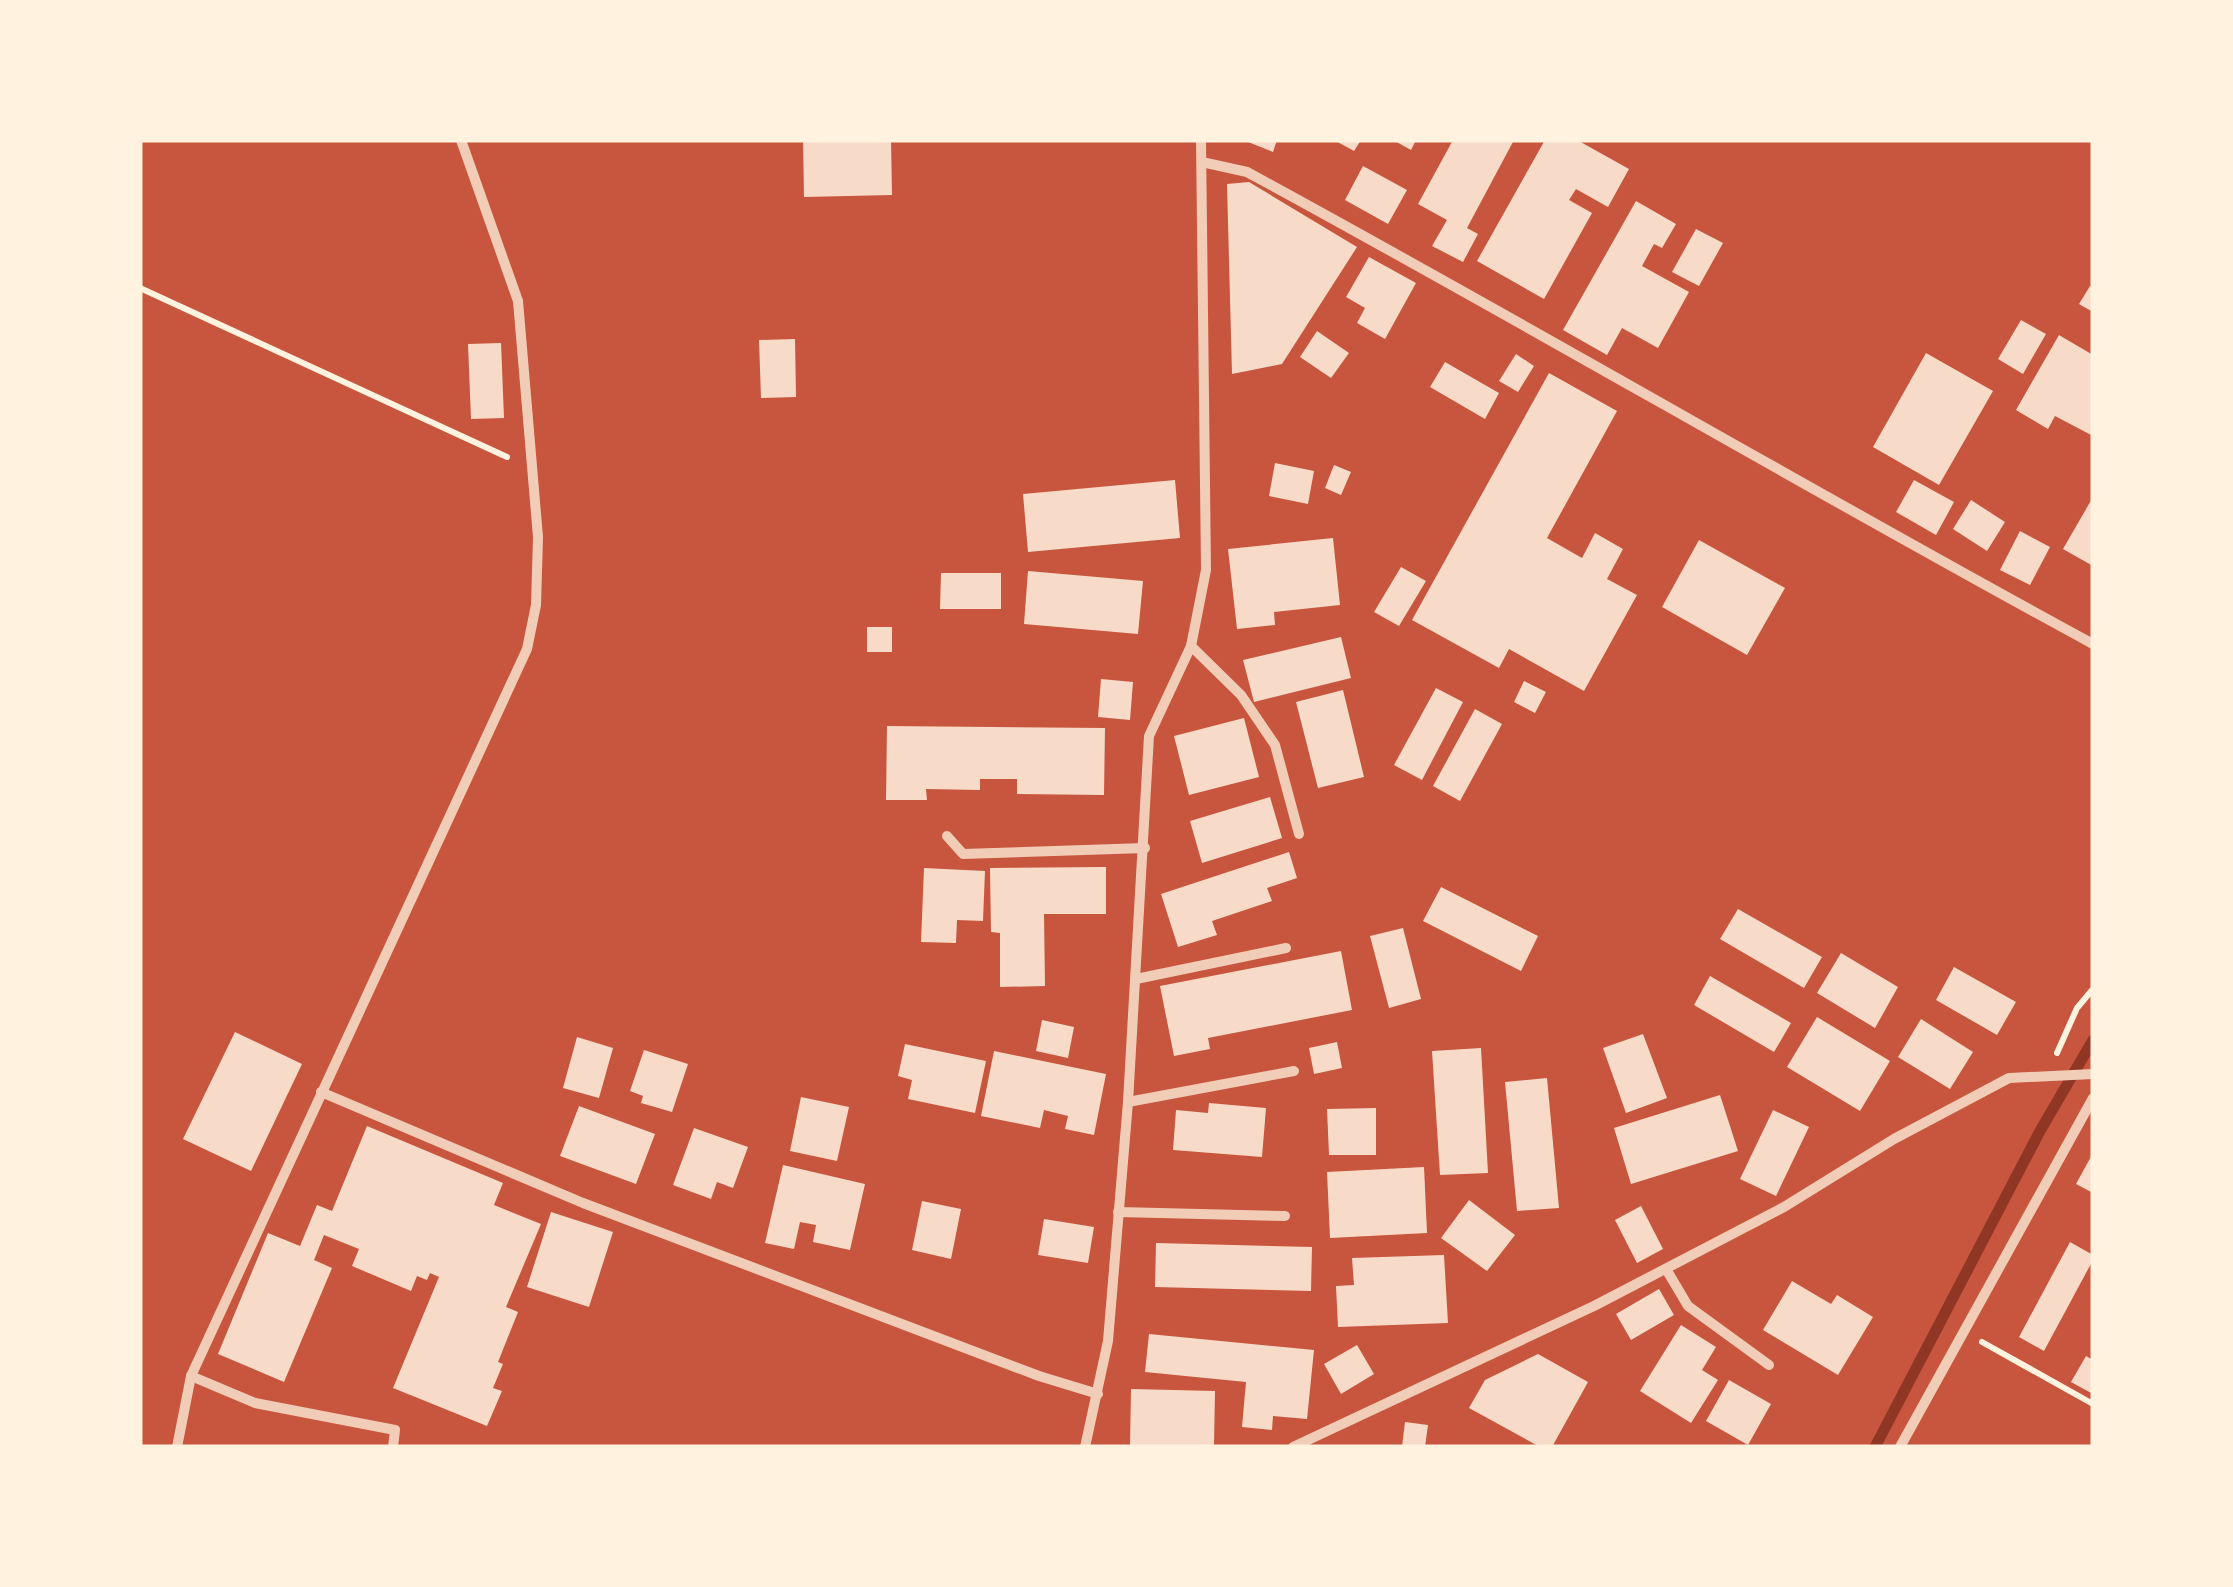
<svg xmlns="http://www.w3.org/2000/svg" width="2233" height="1587" viewBox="0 0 2233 1587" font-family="Arial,sans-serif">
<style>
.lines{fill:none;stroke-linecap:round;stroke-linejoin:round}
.stream{stroke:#8f3625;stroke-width:11}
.building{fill:#f7dbc8}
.path{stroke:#fff3e0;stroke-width:6}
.minor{stroke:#f1ccb7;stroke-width:10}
</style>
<rect width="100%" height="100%" fill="#c8553d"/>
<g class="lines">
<path class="stream" d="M1875 1447 2040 1131 2093 1040"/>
</g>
<g class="building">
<path d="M803 140H891L892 195 804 197Z"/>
<path d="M1243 140H1277L1273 152Z"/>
<path d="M1334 140H1361L1354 151Z"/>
<path d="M1393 140H1416L1411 150Z"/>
<path d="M1453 140H1514L1467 228 1478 234 1463 262 1432 246 1447 220 1418 204Z"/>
<path d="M1545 140H1577L1629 169 1608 207 1576 189 1569 200 1592 213 1544 299 1477 261Z"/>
<path d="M1363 166 1407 190 1388 224 1345 200Z"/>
<path d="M1249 182 1357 247 1282 364 1232 374 1227 184Z"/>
<path d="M1636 201 1676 224 1662 248 1654 244 1642 266 1689 292 1658 348 1622 328 1607 355 1563 330Z"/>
<path d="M1696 229 1723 243 1699 286 1672 272Z"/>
<path d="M1369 257 1416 283 1385 339 1357 323 1365 308 1346 297Z"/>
<path d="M2090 286 2093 288V312L2079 304Z"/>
<path d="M2021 320 2046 334 2023 374 1998 359Z"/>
<path d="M1317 331 1349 353 1331 378 1300 357Z"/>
<path d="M2059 335 2093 355V436L2055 416 2048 429 2016 410Z"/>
<path d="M795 339 796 397 761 398 759 340Z"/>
<path d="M501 343 504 418 471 419 468 344Z"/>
<path d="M1926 353 1993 391 1939 485 1873 447Z"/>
<path d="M1516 354 1534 366 1518 392 1499 381Z"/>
<path d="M1445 362 1499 393 1485 419 1430 387Z"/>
<path d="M1549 373 1617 411 1547 538 1582 558 1595 533 1623 549 1607 579 1637 595 1584 691 1509 649 1499 668 1412 620Z"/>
<path d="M1275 463 1314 471 1308 504 1269 496Z"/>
<path d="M1334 465 1351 472 1341 495 1325 488Z"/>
<path d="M1175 480 1180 538 1028 552 1023 494Z"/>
<path d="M1914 480 1954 502 1936 535 1896 512Z"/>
<path d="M2093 497V566L2063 549Z"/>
<path d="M1971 500 2005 522 1987 551 1953 529Z"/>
<path d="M2020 531 2050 547 2030 585 2000 570Z"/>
<path d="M1333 538 1340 605 1274 612 1275 625 1237 629 1228 549Z"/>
<path d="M1699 540 1785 588 1747 655 1662 607Z"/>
<path d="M1401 567 1426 581 1399 626 1374 612Z"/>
<path d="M1028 571 1143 581 1138 634 1024 624Z"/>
<path d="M941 573H1001V609H940Z"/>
<rect x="867" y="627" width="25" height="25"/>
<path d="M1341 637 1351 678 1254 702 1243 660Z"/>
<path d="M1101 679 1133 682 1130 720 1098 717Z"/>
<path d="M1524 681 1546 692 1535 713 1514 702Z"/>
<path d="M1436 688 1463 702 1422 780 1394 765Z"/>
<path d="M1343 690 1364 777 1318 788 1296 702Z"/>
<path d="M1475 709 1502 724 1460 801 1433 786Z"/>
<path d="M1244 718 1259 777 1189 795 1174 736Z"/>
<path d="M887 726 1105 728 1104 795 1017 794V779H980V790L926 789 927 800H886Z"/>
<path d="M1270 797 1282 838 1202 863 1190 821Z"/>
<path d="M1289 852 1297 878 1267 888 1272 901 1212 921 1217 935 1178 947 1161 894Z"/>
<path d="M1106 867V914H1044L1045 986 1000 987V933L991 932 990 868Z"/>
<path d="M924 868 985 871 983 921 957 920 956 943 921 942Z"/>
<path d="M1441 887 1538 936 1521 971 1423 921Z"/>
<path d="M1738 909 1822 957 1804 988 1720 939Z"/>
<path d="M1403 928 1421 999 1389 1008 1370 936Z"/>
<path d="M1341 951 1352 1010 1208 1038 1210 1049 1174 1056 1160 986Z"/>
<path d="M1841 953 1898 987 1875 1028 1817 993Z"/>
<path d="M1954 967 2016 1002 1997 1035 1936 1000Z"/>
<path d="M1710 976 1791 1023 1774 1052 1694 1005Z"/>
<path d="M1817 1017 1890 1061 1860 1111 1787 1067Z"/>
<path d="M1921 1019 1973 1052 1950 1089 1898 1057Z"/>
<path d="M1042 1020 1074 1027 1068 1058 1036 1051Z"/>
<path d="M235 1032 302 1064 251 1171 183 1139Z"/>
<path d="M1643 1034 1667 1098 1626 1113 1603 1048Z"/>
<path d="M577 1037 613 1048 599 1098 563 1088Z"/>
<path d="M1337 1042 1342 1068 1314 1074 1309 1048Z"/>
<path d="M905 1044 986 1061 975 1113 908 1099 912 1080 898 1076Z"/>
<path d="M1481 1048 1488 1173 1440 1175 1432 1051Z"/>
<path d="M644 1050 688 1064 672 1112 641 1103 643 1096 630 1091Z"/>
<path d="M994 1051 1106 1074 1094 1135 1065 1129 1068 1116 1044 1110 1040 1128 981 1116Z"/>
<path d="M1547 1078 1559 1208 1517 1211 1505 1082Z"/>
<path d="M1720 1095 1738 1151 1631 1184 1614 1128Z"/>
<path d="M801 1097 849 1107 837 1161 790 1151Z"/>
<path d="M1209 1103 1266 1108 1262 1157 1173 1150 1176 1110 1208 1113Z"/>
<path d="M579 1106 655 1134 636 1184 560 1156Z"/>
<path d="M1376 1108V1155H1329L1327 1109Z"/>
<path d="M1773 1110 1809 1127 1776 1196 1740 1179Z"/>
<path d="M367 1126 503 1183 494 1205 541 1224 506 1307 518 1312 498 1362 503 1364 493 1388 502 1391 487 1426 393 1388 439 1277 430 1273 427 1280 417 1276 411 1291 352 1266 359 1249 324 1235 314 1260 332 1268 284 1382 218 1354 268 1233 300 1246 317 1205 332 1211Z"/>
<path d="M694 1128 748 1147 733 1188 717 1182 711 1199 673 1185Z"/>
<path d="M2093 1153V1193L2076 1184Z"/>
<path d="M783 1165 865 1184 850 1250 813 1242 816 1225 800 1222 794 1249 765 1243Z"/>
<path d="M1424 1167 1427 1233 1330 1238 1327 1172Z"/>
<path d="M1469 1200 1515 1235 1487 1271 1441 1238Z"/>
<path d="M922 1201 961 1209 951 1259 912 1250Z"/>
<path d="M1641 1206 1663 1249 1637 1263 1615 1220Z"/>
<path d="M551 1212 613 1232 589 1307 527 1287Z"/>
<path d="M1044 1219 1094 1227 1088 1263 1038 1255Z"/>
<path d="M2070 1242 2093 1255V1260L2044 1351 2019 1337Z"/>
<path d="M1156 1243 1312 1247 1311 1291 1155 1287Z"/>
<path d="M1444 1255 1448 1323 1338 1327 1336 1286 1354 1285 1352 1258Z"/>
<path d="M1792 1281 1831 1304 1837 1295 1873 1317 1838 1375 1763 1330Z"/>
<path d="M1659 1289 1674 1315 1631 1340 1616 1314Z"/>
<path d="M1681 1325 1716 1347 1702 1370 1718 1380 1691 1423 1640 1391Z"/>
<path d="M1149 1334 1314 1350 1307 1419 1273 1416 1272 1430 1242 1427 1246 1382 1145 1372Z"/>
<path d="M1357 1345 1374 1374 1341 1394 1324 1364Z"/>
<path d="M1538 1354 1588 1382 1552 1447H1540L1469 1408 1485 1380Z"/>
<path d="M2086 1356 2093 1360V1394L2071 1382Z"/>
<path d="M1729 1380 1771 1404 1748 1445 1706 1421Z"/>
<path d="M1131 1389 1215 1391 1214 1447 1130 1446Z"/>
<path d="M1405 1422 1428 1425 1425 1447H1402Z"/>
</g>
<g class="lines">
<g class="path">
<path d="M140 288 507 457"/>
<path d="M2057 1053 2077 1008 2093 989"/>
<path d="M1982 1342 2093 1404"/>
</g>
<g class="minor">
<path d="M1202 162 1247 172C1531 326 1809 490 2093 644"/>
<path d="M1191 646 1241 695 1275 745 1299 834"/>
<path d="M947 836 963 854 1145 848"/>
<path d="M1136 979 1286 948"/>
<path d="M321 1092 583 1203 1039 1376 1098 1394"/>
<path d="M1128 1102 1294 1071"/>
<path d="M1118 1212 1285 1216"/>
<path d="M1666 1269 1688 1306 1769 1365"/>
<path d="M191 1376 255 1403 395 1430 393 1447"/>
<path d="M177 1447 191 1376 527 649 536 605 538 537 518 301 461 140"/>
<path d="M1085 1447 1108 1341 1128 1102 1149 736 1191 646 1206 570 1201 140"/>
<path d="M1293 1447 1594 1306 1784 1207 1894 1139 2009 1078 2093 1074"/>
<path d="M1900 1447 2093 1098"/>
</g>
</g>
<rect width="2233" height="1587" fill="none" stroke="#fff3e0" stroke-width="285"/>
</svg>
